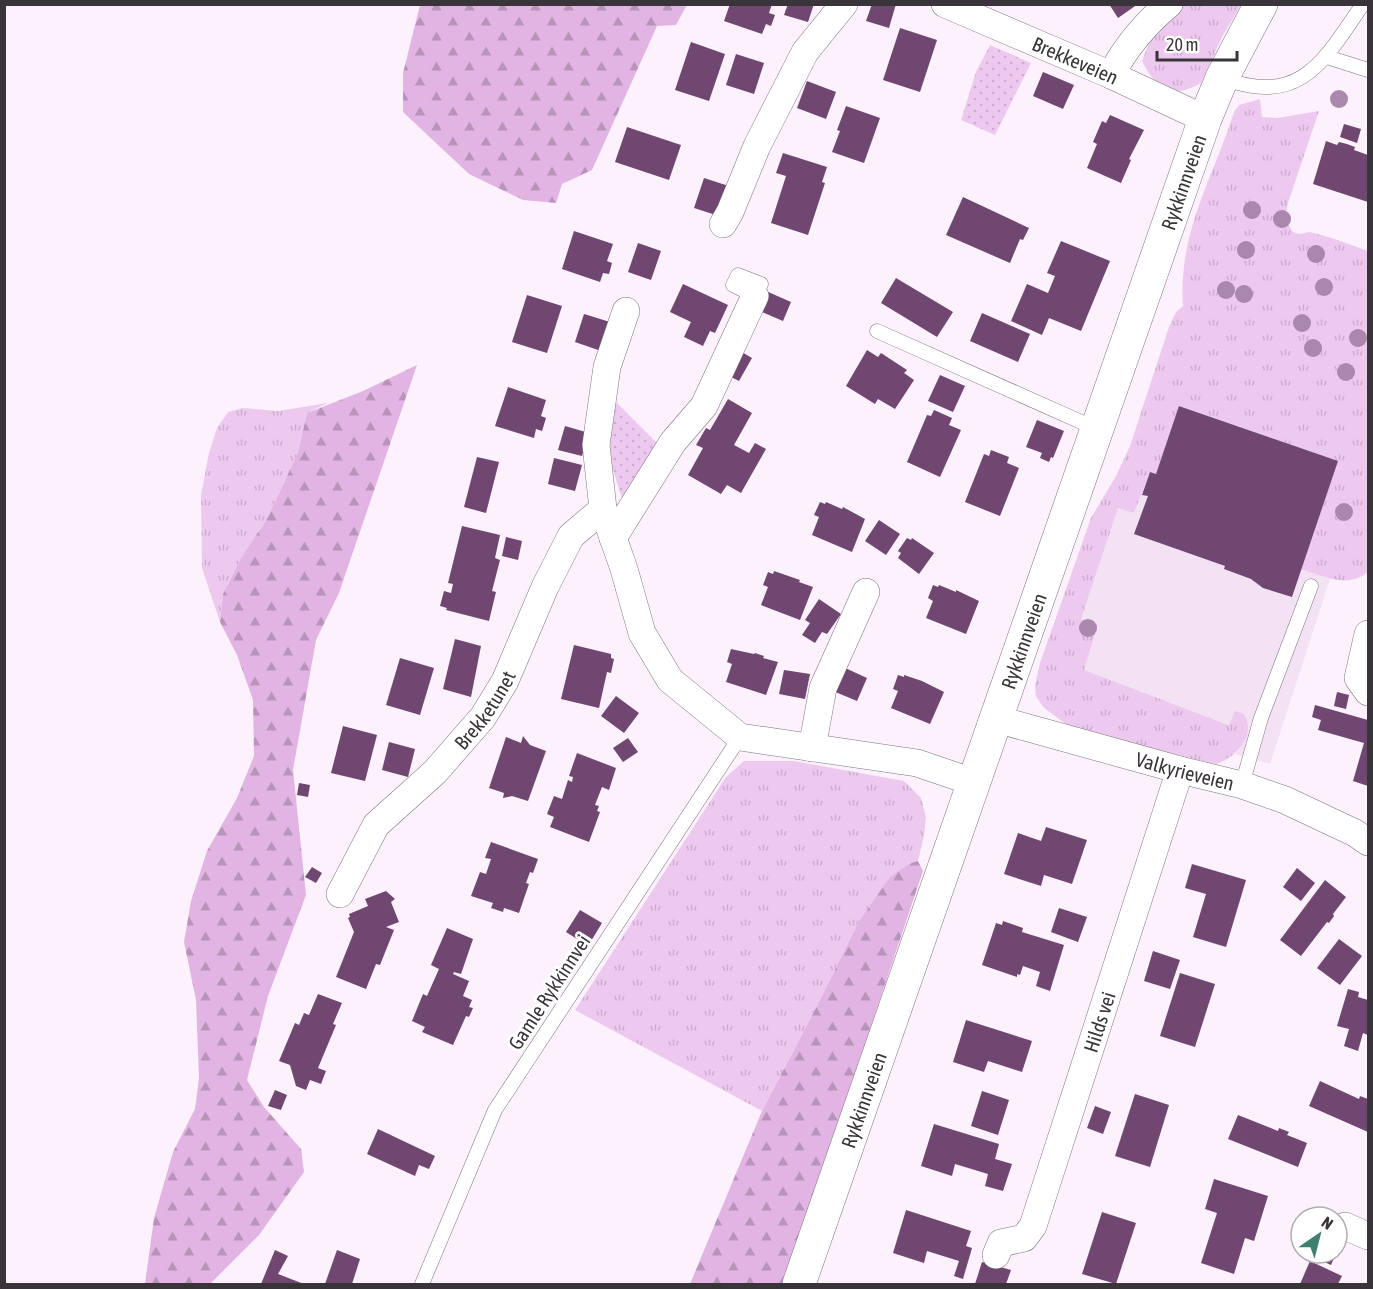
<svg xmlns="http://www.w3.org/2000/svg" width="1373" height="1289" viewBox="0 0 1373 1289" font-family="'Asap Condensed',sans-serif">
<style>
.built{fill:#f3e2f3}
.grass{fill:url(#grass-tufts)}
.forest{fill:url(#forest-firs)}
.park{fill:url(#park-dots)}
.building{fill:#6f4771}
.lines{fill:none;stroke-linecap:round;stroke-linejoin:round}
.service-casing{stroke:#7d737d;stroke-width:15}
.minor-casing{stroke:#7d737d;stroke-width:28}
.tertiary-casing{stroke:#7d737d;stroke-width:34}
.service{stroke:#fff;stroke-width:14}
.minor{stroke:#fff;stroke-width:27}
.tertiary{stroke:#fff;stroke-width:33}
.tree{fill:#aa87ac}
.labels{text-anchor:middle;dominant-baseline:central;stroke-width:6;stroke-linejoin:round;paint-order:stroke}
.street-label{font-size:20px;fill:#393439;stroke:#fff}
</style>
<defs>
<pattern id="grass-tufts" width="24" height="20" patternUnits="userSpaceOnUse" patternTransform="scale(1.5)"><rect width="24" height="20" fill="#eec9ef"/><path d="M3 7l-1-3M5 7V3M7 7l1-3M15 17l-1-3M17 17v-4M19 17l1-3" fill="none" stroke="#cdadce"/></pattern>
<pattern id="forest-firs" width="22" height="20" patternUnits="userSpaceOnUse" patternTransform="scale(1.5)"><rect width="22" height="20" fill="#e2b4e4"/><path d="M5 1l3.5 6h-7zM16 11l3.5 6h-7z" fill="#b893ba"/></pattern>
<pattern id="park-dots" width="8" height="8" patternUnits="userSpaceOnUse" patternTransform="scale(1.5)"><rect width="8" height="8" fill="#eec9ef"/><path d="M2 2h.1M6 6h.1" fill="none" stroke="#cdadce" stroke-width="1.8" stroke-linecap="round"/></pattern>
</defs>
<rect width="100%" height="100%" fill="#fcf1fc"/>
<path class="built" d="M1179 406 1338 461 1300 569 1330 579 1270 764 1235 754 1241 747 1230 725 1084 670 1098 626 1081 619 1118 507 1134 513 1150 472 1155 473Z"/>
<g class="grass">
<path d="M1182 5H1241L1222 37 1201 83C1170 100 1157 90 1142 61L1153 33Z"/>
<path d="M1260 99 1262 117 1277 118 1319 111 1288 203 1285 219 1293 232 1299 234 1310 232 1332 238 1368 251V572C1348 589 1322 576 1300 569L1337 461 1180 406 1156 474 1150 472 1134 513 1118 508 1081 619 1098 625 1084 670 1229 725 1235 711 1244 714C1257 736 1235 758 1216 764L1078 731 1067 725 1043 707 1036 696 1035 686 1040 663 1091 518 1116 476 1130 446 1169 327 1176 312 1183 306C1178 232 1212 181 1234 112L1239 105Z"/>
<path d="M328 403 307 413 298 452 282 487 265 522 242 556 223 594 220 622 202 568 201 495 209 453 217 428 228 412 243 408 278 411Z"/>
<path d="M744 761H794L904 781 921 798 926 817 924 836 918 861 911 863 858 923 818 1004 762 1111 575 1010 726 777Z"/>
</g>
<g class="forest">
<path d="M420 5V4L687 5 676 25 657 26 592 170 562 184 556 203 523 200 469 174 403 112V73Z"/>
<path d="M417 365 339 593 316 640 293 770 306 895 268 996 247 1080 264 1107 301 1149 304 1172 259 1235 210 1284H145L154 1218 173 1152 195 1109 199 1078 196 1000 184 942 191 901 207 851 237 798 254 756 253 700 237 655 220 622 223 594 242 556 265 522 282 487 298 452 307 413 363 391Z"/>
<path d="M918 861 923 871 863 1050 782 1284H690L762 1111 818 1004 858 923 890 877 911 863Z"/>
</g>
<g class="park">
<path d="M990 45 1031 63 995 135 961 120 976 72Z"/>
<path d="M615 401 662 448 626 512 608 453Z"/>
</g>
<g class="building">
<path d="M730 4H772L769 13 775 15 771 26 766 24 762 34 724 21Z"/>
<path d="M788 4H814L808 22 784 15Z"/>
<path d="M872 4H896L889 28 866 21Z"/>
<path d="M1109 4H1138L1118 18Z"/>
<path d="M900 28 937 40 920 92 883 80Z"/>
<path d="M691 42 725 54 709 101 675 90Z"/>
<path d="M736 54 764 63 754 94 726 85Z"/>
<path d="M1043 72 1074 85 1063 109 1033 96Z"/>
<path d="M807 81 836 92 826 119 797 108Z"/>
<path d="M846 106 880 118 864 163 832 152 840 131 837 130Z"/>
<path d="M1110 115 1144 130 1129 159 1131 160 1121 183 1087 168 1097 144 1093 142 1102 121 1106 123Z"/>
<path d="M1344 124 1361 129 1357 143 1340 137Z"/>
<path d="M627 127 681 145 669 180 615 162Z"/>
<path d="M1326 141 1337 145 1339 142 1347 144 1355 147 1354 150 1368 155V202L1313 184Z"/>
<path d="M783 153 827 167 822 182 825 183 808 235 771 223 786 176 776 173Z"/>
<path d="M704 178 732 187 722 217 694 208Z"/>
<path d="M963 197 1029 228 1023 240 1020 239 1010 263 946 235Z"/>
<path d="M574 231 613 244 607 261 612 263 609 274 603 273 600 282 562 269Z"/>
<path d="M1061 241 1110 261 1081 331 1049 318 1042 335 1011 321 1027 284 1048 293 1055 276 1047 273Z"/>
<path d="M638 243 661 251 651 280 628 272Z"/>
<path d="M896 278 953 312 937 337 881 303Z"/>
<path d="M683 284 728 305 715 333 710 331 703 346 684 337 691 322 670 312Z"/>
<path d="M766 291 791 302 783 321 757 310Z"/>
<path d="M527 295 562 306 547 353 512 342Z"/>
<path d="M982 313 1030 334 1018 362 970 341Z"/>
<path d="M584 314 610 322 601 351 575 342Z"/>
<path d="M867 350 878 357 881 353 907 370 904 373 914 380 895 409 878 399 875 404 846 386Z"/>
<path d="M740 351 752 358 739 381 727 375Z"/>
<path d="M940 375 965 386 953 412 928 401Z"/>
<path d="M508 387 546 400 541 416 546 418 542 431 536 429 534 438 495 426Z"/>
<path d="M728 399 752 413 734 445 749 453 755 443 766 449 741 493 727 485 721 494 688 475 703 448 696 445 706 428 710 430Z"/>
<path d="M1179 406 1338 461 1292 597 1263 588 1251 579 1224 569 1225 566 1134 534 1148 496 1142 495 1150 472 1156 474Z"/>
<path d="M934 410 952 418 949 425 961 430 940 477 907 462 927 415 931 416Z"/>
<path d="M1037 420 1064 431 1053 458 1051 457 1049 462 1040 458 1042 453 1026 447Z"/>
<path d="M565 426 589 433 582 456 558 450Z"/>
<path d="M991 450 1009 457 1007 463 1019 468 1000 516 965 502 984 454 989 456Z"/>
<path d="M477 457 499 462 486 513 464 507Z"/>
<path d="M554 458 582 465 575 491 548 484Z"/>
<path d="M820 502 825 504 826 502 842 509 843 507 865 519 852 552 812 535 819 517 814 515Z"/>
<path d="M879 520 900 534 886 555 865 541Z"/>
<path d="M462 526 500 535 495 558 500 560 492 591 496 592 489 621 446 610 447 608 440 606 444 591 451 593 453 584 448 583Z"/>
<path d="M506 537 522 541 518 560 502 556Z"/>
<path d="M907 538 911 540 912 538 934 553 919 574 898 558 901 553 898 551Z"/>
<path d="M774 571 800 580 799 582 813 587 800 620 761 605 768 587 763 585 768 572 773 574Z"/>
<path d="M933 585 938 587 939 585 956 592V590L979 601 966 634 926 618 933 601 928 598Z"/>
<path d="M819 599 841 614 827 634 822 632 815 643 802 635 810 623 805 620Z"/>
<path d="M455 639 481 646 471 697 443 689Z"/>
<path d="M574 645 611 654V658L614 659 611 673 607 672 599 708 561 699Z"/>
<path d="M731 649 754 654 755 653 764 656 763 658 778 662 766 695 726 682 732 664 727 662Z"/>
<path d="M400 658 434 668 420 715 386 705Z"/>
<path d="M843 667 867 678 857 701 833 691Z"/>
<path d="M784 670 810 674 805 699 779 694Z"/>
<path d="M898 675 904 677V675L922 681 944 692 930 724 891 708 898 691 893 689Z"/>
<path d="M1337 692 1349 695 1346 709 1334 706Z"/>
<path d="M616 696 639 713 624 733 601 716Z"/>
<path d="M1315 705 1368 720V786L1353 781 1364 743 1318 730 1321 720 1312 717Z"/>
<path d="M343 726 377 735 365 781 331 773Z"/>
<path d="M523 736 530 745 546 751 528 801 512 796 503 798 504 793 489 788 506 737 521 743Z"/>
<path d="M628 738 638 752 623 762 613 748Z"/>
<path d="M389 742 415 749 408 777 382 770Z"/>
<path d="M577 753 616 768 609 790 602 787 595 805 599 806 597 811 600 812 589 842 550 827 554 817 547 814 554 796 562 799 568 780 572 782 573 777 569 776Z"/>
<path d="M299 783 310 785 308 797 297 795Z"/>
<path d="M1046 827 1087 840 1072 884 1044 875 1041 886 1004 874 1018 833 1041 841Z"/>
<path d="M491 842 538 859 533 873 530 872 526 883 529 884 519 913 504 908 503 912 491 908 493 903 471 896 480 872 486 874 491 859 485 858Z"/>
<path d="M1192 864 1246 880 1226 947 1193 937 1206 894 1185 888Z"/>
<path d="M312 867 322 873 316 883 305 877Z"/>
<path d="M1297 868 1315 883 1301 901 1283 887Z"/>
<path d="M1325 880 1346 897 1333 914 1334 916 1329 923 1327 922 1301 956 1280 940Z"/>
<path d="M386 891 395 899 391 902 399 922 386 927 394 930 380 965 376 964 366 989 336 977 354 932 348 918 350 917 349 914 368 906 365 899Z"/>
<path d="M1059 908 1087 917 1078 942 1051 932Z"/>
<path d="M580 910 602 923 588 946 566 932Z"/>
<path d="M1003 921 1023 928 1022 932 1064 945 1050 991 1036 986 1040 972 1023 966 1020 975 1017 974V977L982 965 996 923 1002 925Z"/>
<path d="M447 928 473 939 461 974 454 972 453 974 469 981 463 996 472 1000 469 1007 473 1008 469 1017 466 1016 453 1045 422 1032 425 1027 412 1021 423 994 427 996 439 969 431 965Z"/>
<path d="M1339 939 1362 956 1340 985 1317 968Z"/>
<path d="M1153 951 1180 960 1170 989 1144 981Z"/>
<path d="M1180 973 1215 984 1195 1047 1160 1036Z"/>
<path d="M1348 989 1359 992 1358 997 1368 1000V1035L1363 1033 1358 1051 1344 1046 1349 1029 1337 1026Z"/>
<path d="M318 994 342 1003 333 1024 336 1025 318 1068 326 1071 321 1084 310 1080 306 1090 296 1086 290 1065 279 1061 295 1023 299 1025 304 1013 309 1015Z"/>
<path d="M966 1020 1032 1041 1022 1072 988 1061 984 1072 953 1062Z"/>
<path d="M1320 1081 1359 1099 1360 1096 1368 1099V1132L1309 1106Z"/>
<path d="M275 1090 287 1095 281 1110 268 1106Z"/>
<path d="M982 1091 1009 1100 998 1135 971 1126Z"/>
<path d="M1135 1094 1169 1105 1150 1167 1115 1156Z"/>
<path d="M1095 1106 1111 1112 1103 1134 1087 1128Z"/>
<path d="M1238 1115 1278 1131 1279 1128 1289 1132 1287 1135 1307 1143 1298 1167 1228 1139Z"/>
<path d="M934 1124 999 1144 995 1159 1012 1164 1003 1191 985 1186 988 1174 955 1164 952 1176 921 1166Z"/>
<path d="M378 1129 435 1156 429 1169 419 1165 415 1176 367 1154Z"/>
<path d="M1214 1179 1268 1196 1254 1241 1245 1238 1234 1274 1201 1263 1217 1213 1205 1209Z"/>
<path d="M906 1210 971 1231 966 1246 972 1248 963 1279 954 1276 959 1261 927 1251 924 1263 893 1253Z"/>
<path d="M1102 1212 1136 1223 1116 1284 1082 1274Z"/>
<path d="M275 1250 288 1256 278 1274 304 1284H261Z"/>
<path d="M337 1250 360 1259 352 1284H325Z"/>
<path d="M1304 1253H1336L1331 1265Z"/>
<path d="M1310 1261 1342 1276 1338 1284H1300Z"/>
<path d="M982 1262 1011 1270 1006 1284H975Z"/>
</g>
<g class="lines">
<g class="service-casing">
<g id="service">
<path d="M1327 57 1368 70"/>
<path d="M1222 78C1301 107 1323 62 1363 4"/>
<path d="M738 275 761 284 755 296 733 285Z"/>
<path d="M877 331 1097 429"/>
<path d="M1242 785 1261 718 1311 586"/>
<path d="M422 1284 495 1110 740 737"/>
</g>
</g>
<g class="minor-casing">
<g id="minor">
<path id="s1" d="M945 4 1111 75 1205 119"/>
<path d="M1111 75C1126 46 1144 25 1169 4"/>
<path d="M723 224 730 212 757 146 805 52 844 4"/>
<path d="M603 509 596 445 607 367 626 311"/>
<path d="M613 538 673 442 704 406 755 296"/>
<path d="M1368 634 1358 678 1368 692"/>
<path id="s2" d="M996 719 1180 770 1242 785 1285 800 1355 833 1368 842"/>
<path d="M812 748 823 688 866 592"/>
<path id="s3" d="M340 894 376 825 435 772 483 717 505 681 545 587 571 536 603 509 624 569 642 633 670 680 740 737 917 763 973 782"/>
<path d="M1345 1226 1368 1236"/>
<path id="s4" d="M996 1255 1001 1243 1024 1238 1033 1226 1180 770"/>
</g>
</g>
<g class="tertiary-casing">
<g id="tertiary">
<path id="s5" d="M799 1284 1205 119 1222 78 1261 4"/>
</g>
</g>
<use href="#service" class="service"/>
<use href="#minor" class="minor"/>
<use href="#tertiary" class="tertiary"/>
</g>
<g class="tree">
<circle cx="1339" cy="99" r="9"/>
<circle cx="1252" cy="210" r="9"/>
<circle cx="1282" cy="219" r="9"/>
<circle cx="1246" cy="250" r="9"/>
<circle cx="1316" cy="254" r="9"/>
<circle cx="1324" cy="287" r="9"/>
<circle cx="1226" cy="290" r="9"/>
<circle cx="1244" cy="294" r="9"/>
<circle cx="1302" cy="323" r="9"/>
<circle cx="1358" cy="338" r="9"/>
<circle cx="1313" cy="348" r="9"/>
<circle cx="1346" cy="372" r="9"/>
<circle cx="1344" cy="512" r="9"/>
<circle cx="1088" cy="628" r="9"/>
</g>
<g class="labels">
<g class="street-label">
<text stroke="none"><textPath href="#s1" startOffset="142">Brekkeveien</textPath></text>
<text stroke="none"><textPath href="#s5" startOffset="1167">Rykkinnveien</textPath></text>
<text stroke="none"><textPath href="#s5" startOffset="681">Rykkinnveien</textPath></text>
<text stroke="none"><textPath href="#s3" startOffset="237">Brekketunet</textPath></text>
<text stroke="none"><textPath href="#s2" startOffset="196">Valkyrieveien</textPath></text>
<text transform="translate(549 992) rotate(-57)">Gamle Rykkinnvei</text>
<text stroke="none"><textPath href="#s4" startOffset="266">Hilds vei</textPath></text>
<text stroke="none"><textPath href="#s5" startOffset="195">Rykkinnveien</textPath></text>
</g>
</g>
<rect width="1373" height="1289" fill="none" stroke="#393439" stroke-width="12"/>
<g transform="translate(1319 1235) rotate(35)"><circle r="28" fill="#ffffff" stroke="#b0aeb0" stroke-width="1.5"/>
<path d="M0-4.5L10 22L0 15L-10 22Z" fill="#3f7f6f"/>
<text y="-9" font-size="16" font-weight="bold" text-anchor="middle" fill="#393439">N</text>
</g>
<path d="M1157 51v9h80v-9" fill="none" stroke="#393439" stroke-width="3"/>
<text x="1166" y="51" font-size="18" fill="#393439" stroke="#ffffff" stroke-width="4.5" paint-order="stroke">20 m</text>
</svg>
